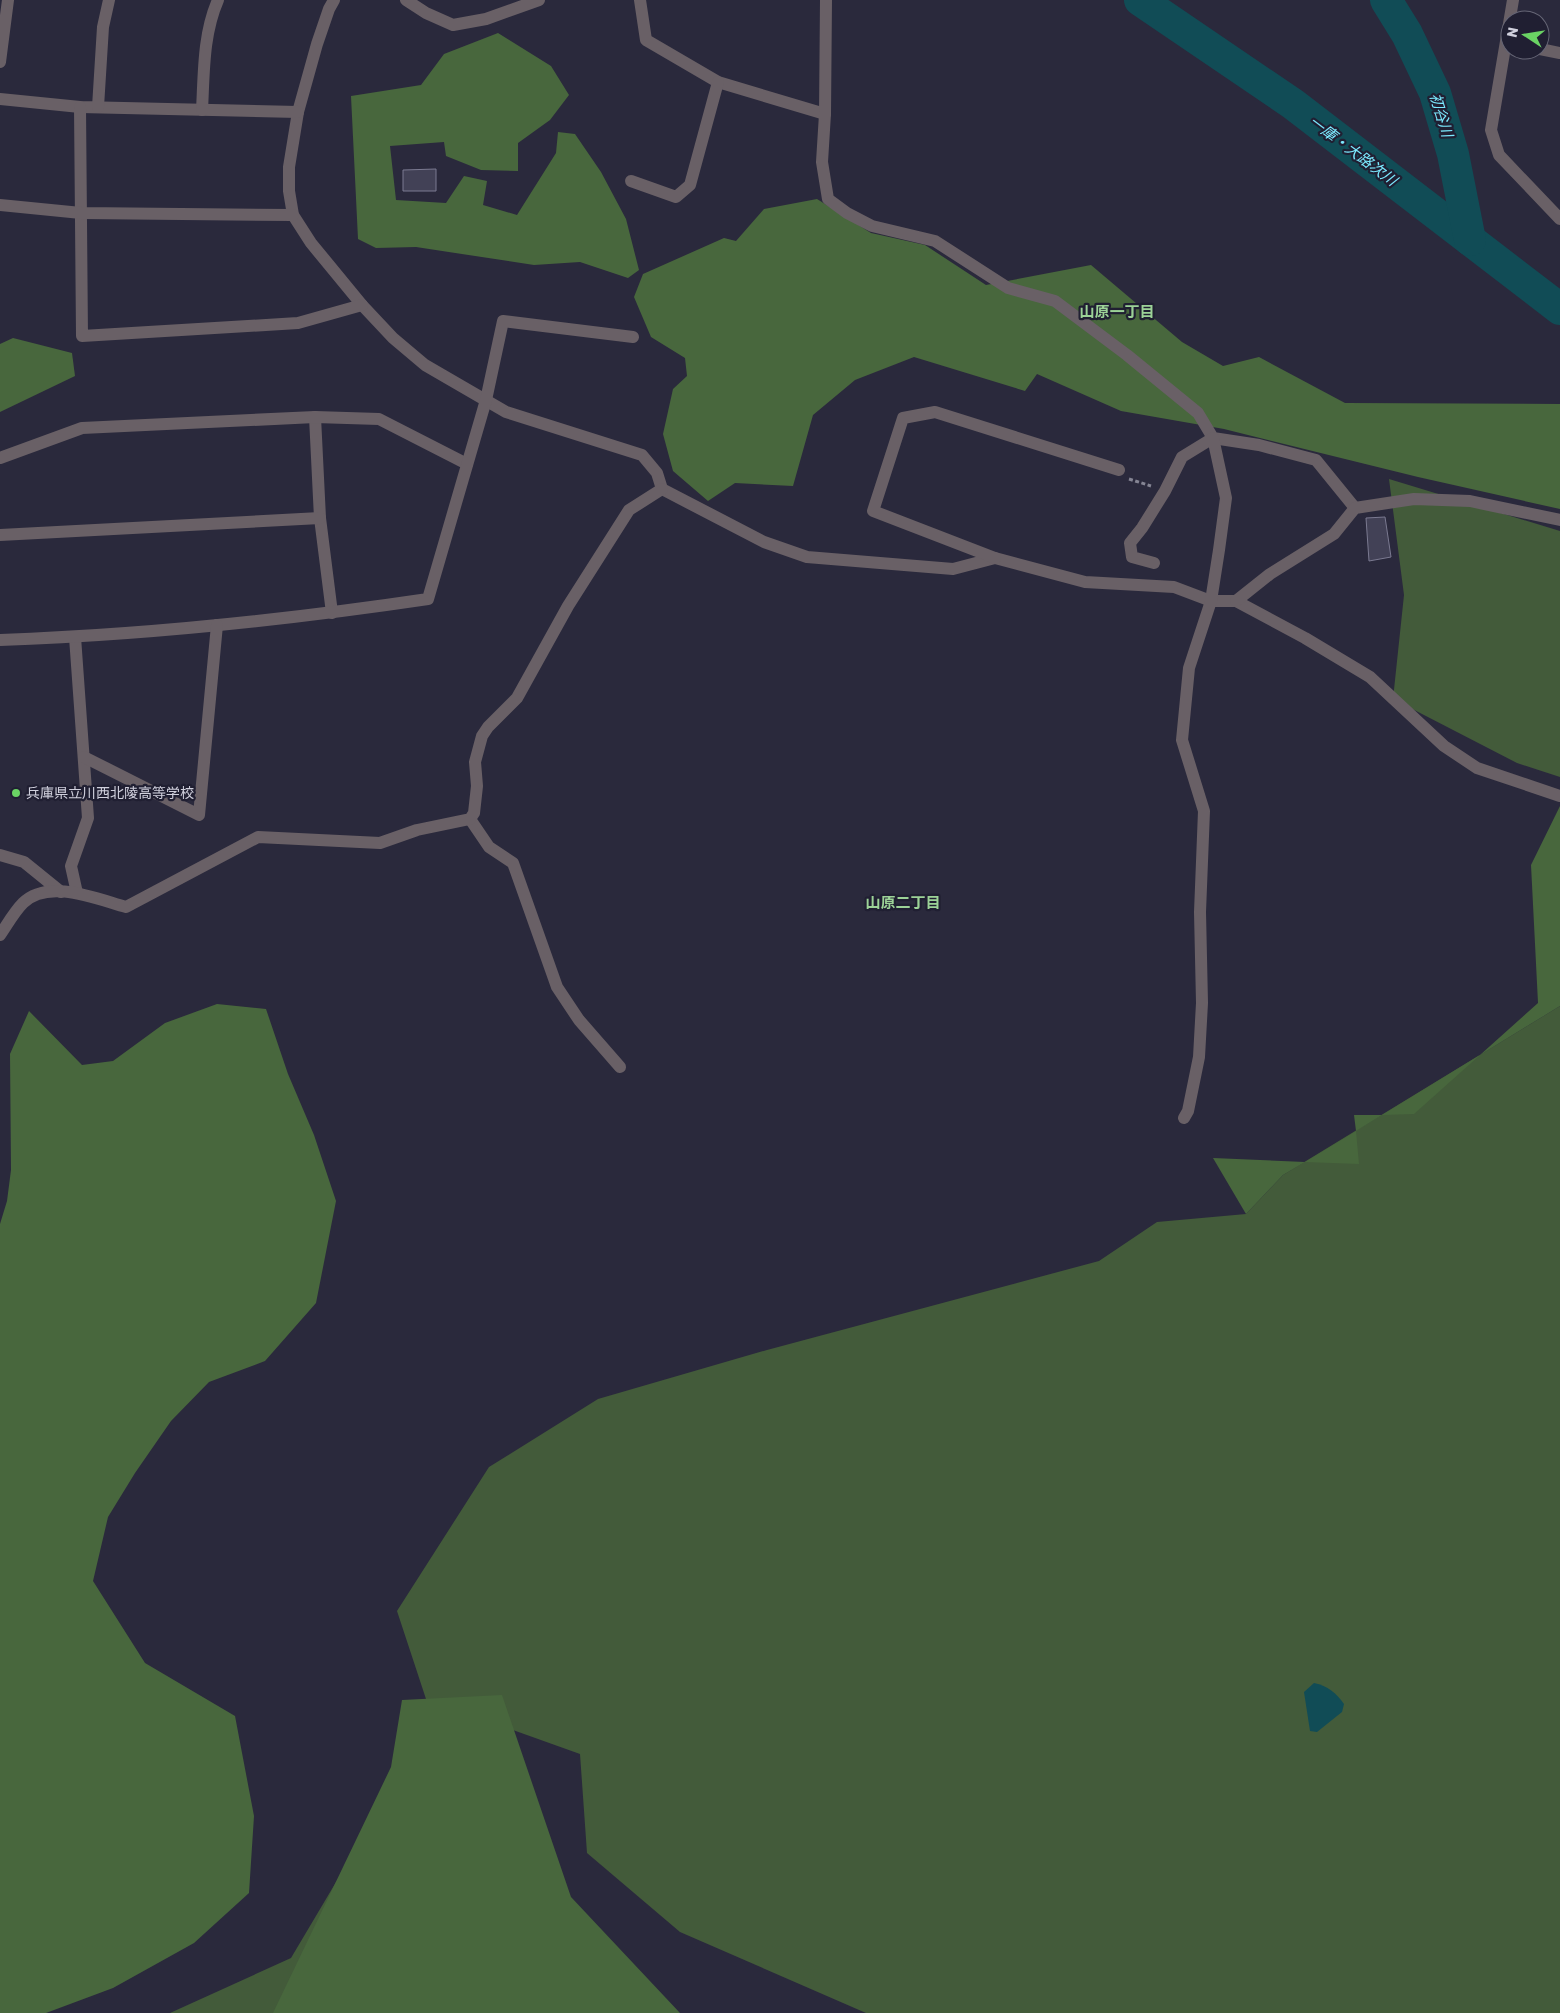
<svg xmlns="http://www.w3.org/2000/svg" width="1560" height="2013" viewBox="0 0 1560 2013" font-family="Rubik,'Noto Sans JP',sans-serif">
<style>
.green{fill:#435b3a}
.forest{fill:#48673d}
.water{fill:#114c56}
.lines{fill:none;stroke-linecap:round;stroke-linejoin:round}
.river{stroke:#114c56;stroke-width:32}
.building{fill:#424156;stroke:#7b7a91}
.path{stroke:#858594;stroke-width:3;stroke-dasharray:4 2.5;stroke-linecap:butt}
.minor{stroke:#696066;stroke-width:12}
.poi-dot{fill:#6ad364;stroke:#201f32;stroke-width:2}
.labels{text-anchor:middle;dominant-baseline:central;stroke-width:4.5;stroke-linejoin:round;paint-order:stroke}
.poi-label{font-size:14px;fill:#d0d0dd;stroke:#201f32;text-anchor:start}
.water-label{font-size:15px;font-style:italic;fill:#7be9fe;stroke:#201f32}
.neighbourhood-label{font-size:15px;font-weight:bold;fill:#9cd297;stroke:#201f32}
</style>
<rect width="100%" height="100%" fill="#2a293c"/>
<g class="green">
<path d="M1389 479 1560 531V777L1517 763 1393 699 1404 595Z"/>
<path d="M1560 1006V2013H866L680 1932 587 1853 580 1754 426 1699 397 1611 489 1467 598 1399 767 1350 1099 1261 1157 1222 1246 1214 1283 1175Z"/>
<path d="M361 1840 356 2013H170L291 1958Z"/>
</g>
<g class="forest">
<path d="M498 33 551 66 569 95 550 120 518 143V171L481 170 446 156 444 142 390 146 396 200 446 203 464 176 487 181 483 205 517 215 556 153 558 132 575 134 601 172 626 219 639 270 628 278 580 262 534 265 416 247 376 248 358 239 351 96 421 85 444 54Z"/>
<path d="M817 199 871 233 925 245 986 285 1091 265 1182 342 1223 366 1259 357 1345 403 1560 404V509L1418 477 1224 429 1121 411 1037 374 1025 391 914 357 855 380 813 415 793 486 735 483 708 501 673 471 663 434 673 389 687 376 685 358 651 337 634 297 643 274 724 238 736 241 764 209Z"/>
<path d="M13 338 72 353 75 376 0 412V344Z"/>
<path d="M1560 806V1006L1480 1055 1414 1114 1382 1115 1356 1131 1359 1164 1305 1162 1283 1175 1246 1214 1213 1158 1305 1162 1356 1131 1354 1115H1382L1480 1055 1538 1003 1531 865Z"/>
<path d="M217 1004 266 1009 288 1074 314 1135 336 1201 316 1303 265 1361 209 1382 171 1421 135 1473 108 1517 93 1581 145 1663 235 1716 254 1816 249 1893 194 1943 113 1988 46 2013H0V1224L7 1201 11 1170 10 1054 29 1011 82 1065 113 1061 165 1023Z"/>
<path d="M502 1695 571 1897 680 2013H273L391 1767 402 1700Z"/>
</g>
<path class="water" d="M1314 1683C1328 1686 1336 1693 1344 1704L1342 1712 1317 1732 1310 1731 1304 1692Z"/>
<g class="lines">
<g class="river">
<path d="M1140 0 1293 104 1560 309"/>
<path d="M1386 0 1407 34 1435 93 1453 154 1470 240"/>
</g>
</g>
<g class="building">
<path d="M436 169V191H403V170Z"/>
<path d="M1385 517 1391 557 1369 561 1366 518Z"/>
</g>
<g class="lines">
<path class="path" d="M1129 479 1151 486"/>
<g class="minor">
<path d="M334 0 329 9 317 44 298 112 289 167V191L293 215 311 243 362 305 393 338 425 365 506 412 642 455 657 473 662 489 764 542 807 557 953 569 995 558 1085 582 1174 587 1211 601H1236L1305 638 1370 677 1444 746 1477 768 1560 796"/>
<path d="M406 0 426 13 453 25 486 19 539 0"/>
<path d="M640 0 646 40 718 82 825 114"/>
<path d="M826 0 825 114 822 162 828 199 847 213 872 226 935 241 1008 288 1055 301 1127 355 1198 413 1213 438 1259 445 1316 460 1355 508"/>
<path d="M1513 0 1491 130 1499 155 1560 219"/>
<path d="M1540 49 1560 53"/>
<path d="M0 62 8 0"/>
<path d="M0 99 80 107 298 112"/>
<path d="M80 107 82 336 298 323 362 305"/>
<path d="M98 107 103 27 109 0"/>
<path d="M202 110C204 73 203 34 218 0"/>
<path d="M631 181 676 197 690 185 718 82"/>
<path d="M0 205 81 213 293 215"/>
<path d="M315 417 320 518 332 613"/>
<path d="M0 458 82 428 315 417 379 419 467 464"/>
<path d="M0 535 320 518"/>
<path d="M995 558 873 511 903 418 935 412 1119 470"/>
<path d="M1154 563 1132 557 1130 543 1142 528 1165 491 1182 457 1213 438 1226 498 1219 550 1211 601 1189 668 1182 740 1204 811 1200 912 1202 1003 1199 1057 1188 1111 1184 1118"/>
<path d="M1236 601 1270 574 1334 534 1355 508 1414 499 1470 501 1560 520"/>
<path d="M75 637 88 818 71 866 77 893"/>
<path d="M0 640C143 635 286 620 428 599L486 400 503 321 633 337"/>
<path d="M84 757 199 815 217 625"/>
<path d="M470 819 489 847 513 863 557 987 579 1020 620 1067"/>
<path d="M0 855 24 862 61 892"/>
<path d="M0 935C7 925 14 912 23 903 48 878 97 899 126 907L258 837 380 843 417 830 470 819 474 813 477 786 475 762 482 736 488 727 517 698 568 606 629 510 662 489"/>
</g>
</g>
<circle class="poi-dot" cx="16" cy="793" r="5"/>
<g class="labels">
<g class="poi-label">
<text x="26" y="793">兵庫県立川西北陵高等学校</text>
</g>
<g class="water-label">
<text transform="translate(1441 115) rotate(73)">初谷川</text>
<text transform="translate(1353 151) rotate(37)">一庫・大路次川</text>
</g>
<g class="neighbourhood-label">
<text x="1117" y="312">山原一丁目</text>
<text x="903" y="903">山原二丁目</text>
</g>
</g>
<g transform="translate(1525 35) rotate(282)"><circle r="24" fill="#201f32" stroke="#666676"/>
<path d="M0-4L9 19L0 12L-9 19Z" fill="#6ad364"/>
<text y="-8" font-size="14" font-weight="bold" text-anchor="middle" fill="#d0d0dd">N</text>
</g>
</svg>
